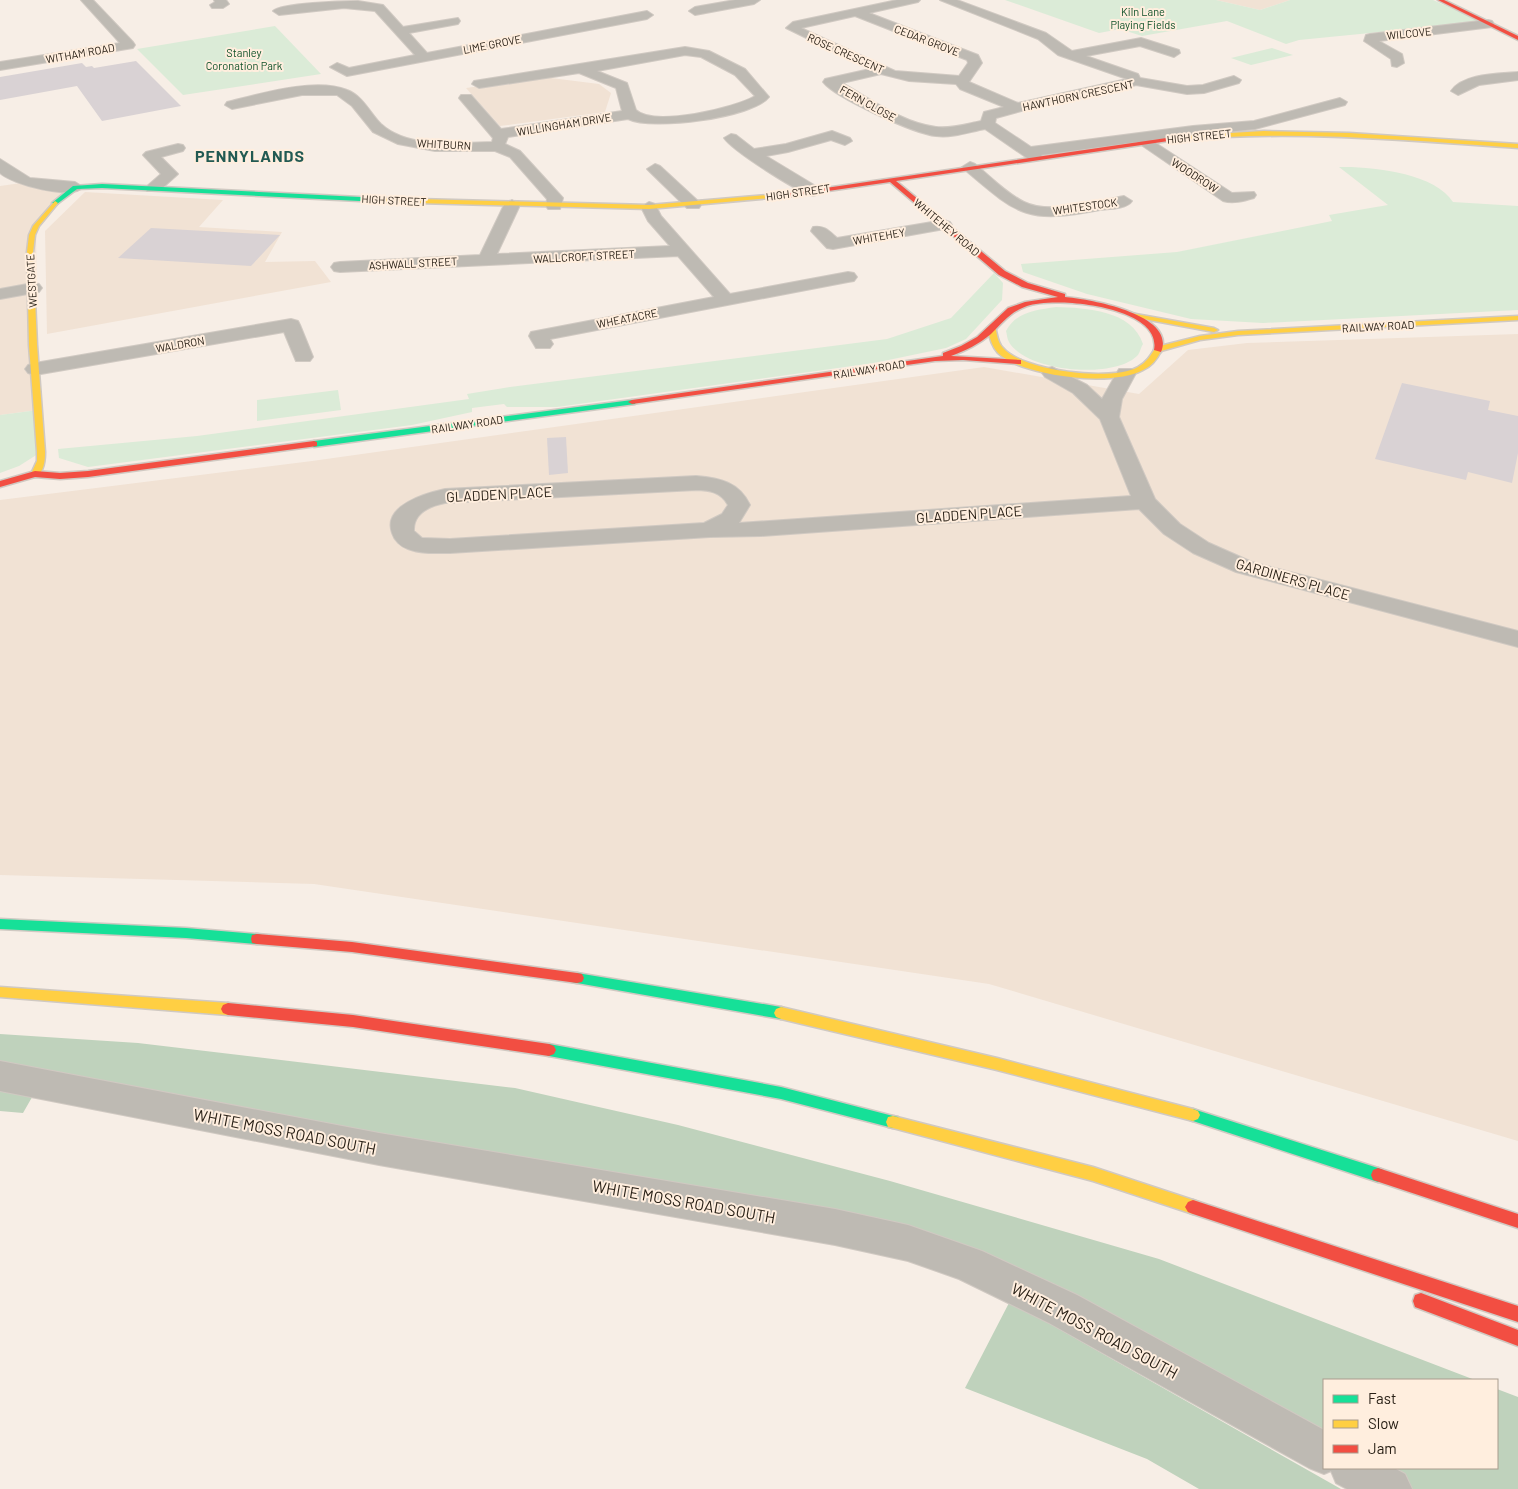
<svg xmlns="http://www.w3.org/2000/svg" width="1518" height="1489" viewBox="0 0 1518 1489" font-family="Barlow,sans-serif">
<style>
.built{fill:#f1e2d4}
.green{fill:#dbebd7}
.forest{fill:#bfd2bc}
.building{fill:#d9d2d4}
.lines{fill:none;stroke-linecap:round;stroke-linejoin:round}
.street-casing{stroke:#d0c9c2;stroke-width:2}
.fast-casing{stroke:#d0c9c2;stroke-width:3}
.slow-casing{stroke:#d0c9c2;stroke-width:3}
.jam-casing{stroke:#d0c9c2;stroke-width:3}
.street{fill:#bebab3;fill-rule:evenodd}
.fast{fill:#16e098;fill-rule:evenodd}
.slow{fill:#ffcf43;fill-rule:evenodd}
.jam{fill:#f24e42;fill-rule:evenodd}
.labels{text-anchor:middle;dominant-baseline:central;stroke-width:4;stroke-linejoin:round;paint-order:stroke}
.far-park-label{font-size:11px;fill:#0f5128;stroke:#ffeede}
.far-street-label{font-size:11px;fill:#292016;stroke:#ffeede}
.street-label{font-size:14px;fill:#292016;stroke:#ffeede}
.far-district-label{font-size:16px;font-weight:bold;letter-spacing:1px;fill:#225a53;stroke:#ffeede}
.near-street-label{font-size:16px;fill:#292016;stroke:#ffeede}
</style>
<rect width="100%" height="100%" fill="#f7eee6"/>
<g class="built">
<path d="M1216 0H1290L1260 10Z"/>
<path d="M543 77 599 84 611 93 605 112 500 126 466 88Z"/>
<path d="M28 182 75 187 36 226 38 410 0 415V186Z"/>
<path d="M85 192 223 200 199 227 282 232 265 262 315 261 331 282 47 334 45 231Z"/>
<path d="M1518 334V1141L989 984 314 884 0 875V500L312 461 984 367 1139 394 1188 350 1247 343Z"/>
</g>
<g class="green">
<path d="M1005 0H1216L1260 10 1290 0H1433L1482 22 1299 40 1286 44 1227 21 1142 36 1120 29 1099 33Z"/>
<path d="M275 26 321 74 183 95 137 49Z"/>
<path d="M1272 48 1293 55 1251 65 1231 58Z"/>
<path d="M1339 167C1371 166 1435 173 1453 202L1518 206V310L1263 323 1191 319 1087 294 1023 272 1021 264 1177 252 1332 221 1329 215 1388 205Z"/>
<path d="M994 273 1003 283 1002 300 966 339 946 348 874 363 557 407H507L504 404 472 408V412L412 425 88 467 59 458 58 449 197 436 469 399 467 394 510 387 887 339 951 318Z"/>
<path d="M1056 307C1086 308 1132 310 1143 344 1141 347 1140 352 1138 355 1115 380 1026 372 1009 342 1007 339 1007 334 1006 331 1016 312 1036 310 1056 307Z"/>
<path d="M338 390 341 410 257 421V400Z"/>
<path d="M38 410 41 452 19 466 0 473V415Z"/>
</g>
<g class="forest">
<path d="M0 1034 138 1043 515 1088 678 1125 890 1181 1159 1259 1475 1380H1324V1456L975 1265 35 1092 23 1113 0 1111Z"/>
<path d="M1010 1301 1341 1489H1199L1147 1459 965 1388Z"/>
<path d="M1497 1389 1518 1397V1489H1385L1346 1468H1497Z"/>
</g>
<g class="building">
<path d="M136 61 181 106 102 121 77 86 0 100V77L82 63 86 67 92 66 94 68Z"/>
<path d="M151 228 280 235 251 266 118 258Z"/>
<path d="M1402 383 1490 401 1488 410 1518 416V453L1512 483 1468 472 1466 480 1375 459Z"/>
<path d="M566 437 568 473 549 475 547 438Z"/>
</g>
<g class="lines">
<g class="street-casing">
<g id="street">
<path d="M81 0H93L133 42 135 45 133 48 0 70V62L120 43Z"/>
<path d="M214 0H226L229 4 223 8H212L210 5 215 2Z"/>
<path d="M735 0H760L754 4 695 15 689 11 695 7Z"/>
<path d="M897 0H920L918 2 869 13 978 55 982 63 969 82 1018 103 1127 79 1058 55 1038 39 940 0H957L1046 33 1072 51 1141 38 1179 50 1180 53 1174 57 1140 46 1086 56 1138 74 1140 78 1187 86 1203 85 1234 76 1241 80 1239 83 1204 93 1187 94 1136 85 1100 95 1051 103 996 118 995 123 1031 147 1193 126 1254 121 1340 98 1347 102 1345 105 1255 129 1151 140 1232 193 1254 192 1256 195 1254 198C1244 201 1233 204 1223 201L1137 142 1041 155 1043 157 1040 160H1030L985 129C969 132 953 138 936 136 915 134 835 98 823 82L825 79 870 69 786 28 793 22ZM855 16 967 60 968 63 959 76 895 71 801 28ZM881 74 909 81 956 84 960 89 1004 107 984 112 981 121C966 124 951 129 936 127 902 123 871 99 842 83Z"/>
<path d="M358 1 383 5 403 27 458 18 460 21 458 24 409 33 427 53 647 11 653 15 647 19 347 76 330 67 337 63 349 68 415 55 375 11 344 8 279 15 273 11C281 3 343 1 358 1Z"/>
<path d="M1488 20 1492 21 1494 24 1492 27 1379 41 1402 54 1404 63 1397 67 1392 66 1391 59 1364 41 1366 35 1370 34Z"/>
<path d="M685 47 709 51 745 69 769 97C753 118 652 131 628 119L508 137 505 144 520 151 563 198 560 209H548L546 206 547 199 510 157 495 151H435L398 144 373 132 352 106 337 95H302L232 109 225 105 227 102C260 94 315 77 347 90 363 96 370 113 381 124 408 149 458 143 492 142L493 138 459 98 461 95H471L501 129 622 111 616 88 579 73 479 88 472 84 474 81ZM685 55 701 57 735 75 755 96C735 108 654 127 636 110L627 83 597 71Z"/>
<path d="M1518 72V80L1479 85 1458 95 1451 91C1464 73 1498 74 1518 72Z"/>
<path d="M832 131 850 138 852 141 845 145 831 140 788 152 766 156 819 188 821 191 819 194 813 196C797 192 733 151 724 138L731 134 736 135 754 149 786 144Z"/>
<path d="M178 144 183 145 185 148 183 151 161 157 178 174 159 191H147L145 188 161 174 143 155 146 152Z"/>
<path d="M0 159 30 178 75 182 83 187C73 201 11 184 0 173Z"/>
<path d="M970 162 975 164C991 177 1006 193 1024 202 1050 215 1097 201 1124 196L1132 201C1127 209 1109 209 1100 210 1027 224 1019 216 965 170L962 167Z"/>
<path d="M655 164 660 166 699 202 701 205 699 208H687L650 172 647 169Z"/>
<path d="M512 200 520 205 497 254 670 246 648 221 641 207 649 202 655 204 661 216 730 294 848 272 854 273 857 277 854 281 848 282 550 339 553 344 550 348H536L529 336 531 332 714 297 678 256 340 272 334 271 331 267 334 263 340 262 480 255 504 205Z"/>
<path d="M944 220 950 222 952 225 950 228 833 249 827 248 811 231 813 227C824 225 829 231 837 238Z"/>
<path d="M33 283 39 284 42 288 39 292 0 299V289Z"/>
<path d="M291 319 298 321 300 325 313 357 310 361H296L284 332 35 375 28 373 25 369 28 365 35 363Z"/>
<path d="M1052 367 1087 385 1102 399 1119 369H1133L1136 373 1122 399 1119 417 1155 499 1180 524 1209 543 1252 562 1518 631V647L1236 572 1193 553 1164 534 1139 509 761 536 710 537 450 553C436 553 421 554 408 549 401 547 394 540 392 533 382 505 427 493 445 489L696 476C720 478 739 482 750 505L739 523 1131 496 1100 419 1073 393 1045 377 1042 373 1045 369ZM696 490C709 490 721 492 728 505L722 514 704 523 450 539 422 538 414 531C413 513 430 506 445 503Z"/>
<path d="M0 1061 379 1133 835 1209 908 1225 982 1251 1077 1295 1324 1430V1468H1394L1405 1474 1412 1489H1347L1336 1483 1331 1471 1324 1474 1309 1468 1049 1323 959 1279 908 1261 835 1245 379 1165 0 1091Z"/>
</g>
</g>
<g class="fast-casing">
<g id="fast">
<path d="M102 184 380 198 383 200 380 202 102 188 77 189 57 204 52 203 73 186Z"/>
<path d="M632 400 636 402 635 404 314 447 310 444 314 441Z"/>
<path d="M0 919 186 928 257 934 262 935 263 939 262 943 257 944 186 938 0 929Z"/>
<path d="M577 973 781 1007 786 1009 788 1013 786 1017 781 1019 577 983 572 982 570 978 572 974Z"/>
<path d="M549 1044 781 1087 893 1116 898 1117 900 1122 898 1127 893 1128 781 1099 549 1056 544 1054 542 1050 544 1046Z"/>
<path d="M1193 1109 1378 1168 1383 1170 1385 1175 1383 1180 1378 1182 1193 1121 1188 1119 1186 1115 1188 1111Z"/>
</g>
</g>
<g class="slow-casing">
<g id="slow">
<path d="M1264 131 1349 133 1518 144V148C1405 140 1293 130 1180 140L1177 138 1180 136Z"/>
<path d="M780 194 782 195V197L649 209 380 202 377 200 380 198 649 205Z"/>
<path d="M55 201 58 203 39 226 35 235 33 252 37 345 45 452C45 461 44 473 35 477L31 474 37 461V452L29 345 27 252 29 235 33 226Z"/>
<path d="M1130 313 1214 328 1218 330 1214 332 1133 317 1129 315Z"/>
<path d="M1518 316V320L1238 335 1200 340 1161 351C1157 359 1152 366 1143 370 1114 387 1023 377 998 353 992 346 989 337 988 328L995 326C997 333 997 342 1003 348 1022 371 1112 382 1138 367 1147 362 1151 355 1156 347L1200 336 1238 331Z"/>
<path d="M0 987 228 1003 233 1005 235 1009 233 1013 228 1015 0 997Z"/>
<path d="M781 1007 997 1058 1193 1109 1198 1111 1200 1115 1198 1119 1193 1121 997 1070 781 1019 776 1017 774 1013 776 1009Z"/>
<path d="M893 1116 1093 1167 1193 1200 1198 1202 1201 1207 1198 1212 1193 1214 1093 1181 893 1128 888 1127 886 1122 888 1117Z"/>
</g>
</g>
<g class="jam-casing">
<g id="jam">
<path d="M1438 0H1444L1518 36V40Z"/>
<path d="M1180 136 1183 138 1182 139 896 181 1005 271 1028 283 1065 294V297C1088 299 1177 314 1161 352L1154 350C1163 306 1055 296 1027 306 1010 312 1003 322 991 334 979 344 965 351 951 356L1021 360V364H1018L963 360 935 361 632 404 628 402 632 400 943 356V353L961 346 977 337 1008 308 1025 302 1058 297 1022 287 999 275 890 182 780 198 778 197V195Z"/>
<path d="M314 441 317 442V446L88 477 60 479 35 477 0 487V481L35 471 60 473 88 471Z"/>
<path d="M257 934 352 942 577 973 582 974 584 978 582 982 577 983 352 952 257 944 252 943 251 939 252 935Z"/>
<path d="M228 1003 353 1015 549 1044 554 1046 556 1050 554 1054 549 1056 353 1027 228 1015 223 1013 221 1009 223 1005Z"/>
<path d="M1378 1168 1518 1214V1228L1373 1180 1371 1175 1373 1170Z"/>
<path d="M1193 1200 1518 1306V1322L1193 1214 1188 1212 1185 1207 1188 1202Z"/>
<path d="M1421 1293 1518 1330V1346L1415 1307 1413 1301 1415 1295Z"/>
</g>
</g>
<use href="#street" class="street"/>
<use href="#fast" class="fast"/>
<use href="#slow" class="slow"/>
<use href="#jam" class="jam"/>
</g>
<g class="labels">
<g class="far-park-label">
<text x="1143" y="11">Kiln Lane<tspan x="1143" dy="13">Playing Fields</tspan></text>
<text x="244" y="52">Stanley<tspan x="244" dy="13">Coronation Park</tspan></text>
</g>
<g class="far-street-label">
<text transform="translate(1409 33) rotate(-6)">WILCOVE</text>
<text transform="translate(927 40) rotate(21)">CEDAR GROVE</text>
<text transform="translate(492 44) rotate(-11)">LIME GROVE</text>
<text transform="translate(80 53) rotate(-10)">WITHAM ROAD</text>
<text transform="translate(846 53) rotate(24)">ROSE CRESCENT</text>
<text transform="translate(1078 95) rotate(-12)">HAWTHORN CRESCENT</text>
<text transform="translate(868 103) rotate(29)">FERN CLOSE</text>
<text transform="translate(564 124) rotate(-9)">WILLINGHAM DRIVE</text>
<text transform="translate(1199 136) rotate(-6)">HIGH STREET</text>
<text transform="translate(444 144) rotate(3)">WHITBURN</text>
<text transform="translate(1195 175) rotate(33)">WOODROW</text>
<text transform="translate(798 192) rotate(-8)">HIGH STREET</text>
<text transform="translate(394 200) rotate(3)">HIGH STREET</text>
<text transform="translate(1085 206) rotate(-8)">WHITESTOCK</text>
<text transform="translate(947 227) rotate(40)">WHITEHEY ROAD</text>
<text transform="translate(879 236) rotate(-10)">WHITEHEY</text>
<text transform="translate(584 256) rotate(-3)">WALLCROFT STREET</text>
<text transform="translate(413 263) rotate(-3)">ASHWALL STREET</text>
<text transform="translate(31 281) rotate(-93)">WESTGATE</text>
<text transform="translate(627 318) rotate(-11)">WHEATACRE</text>
<text transform="translate(1378 326) rotate(-3)">RAILWAY ROAD</text>
<text transform="translate(180 344) rotate(-10)">WALDRON</text>
<text transform="translate(869 369) rotate(-9)">RAILWAY ROAD</text>
<text transform="translate(467 424) rotate(-8)">RAILWAY ROAD</text>
</g>
<g class="street-label">
<text transform="translate(499 494) rotate(-3)">GLADDEN PLACE</text>
<text transform="translate(969 514) rotate(-4)">GLADDEN PLACE</text>
<text transform="translate(1293 579) rotate(16)">GARDINERS PLACE</text>
</g>
<g class="far-district-label">
<text x="250" y="155">PENNYLANDS</text>
</g>
<g class="near-street-label">
<text transform="translate(285 1131) rotate(11)">WHITE MOSS ROAD SOUTH</text>
<text transform="translate(684 1201) rotate(10)">WHITE MOSS ROAD SOUTH</text>
<text transform="translate(1095 1330) rotate(28)">WHITE MOSS ROAD SOUTH</text>
</g>
</g>
<rect x="1323" y="1379" width="175" height="90" fill="#ffeede" stroke="#a99c8e"/>
<rect x="1333" y="1395" width="25" height="8" fill="#16e098" stroke="#a99c8e"/>
<text x="1368" y="1404" font-size="15" fill="#292016">Fast</text>
<rect x="1333" y="1420" width="25" height="8" fill="#ffcf43" stroke="#a99c8e"/>
<text x="1368" y="1429" font-size="15" fill="#292016">Slow</text>
<rect x="1333" y="1445" width="25" height="8" fill="#f24e42" stroke="#a99c8e"/>
<text x="1368" y="1454" font-size="15" fill="#292016">Jam</text>
</svg>
